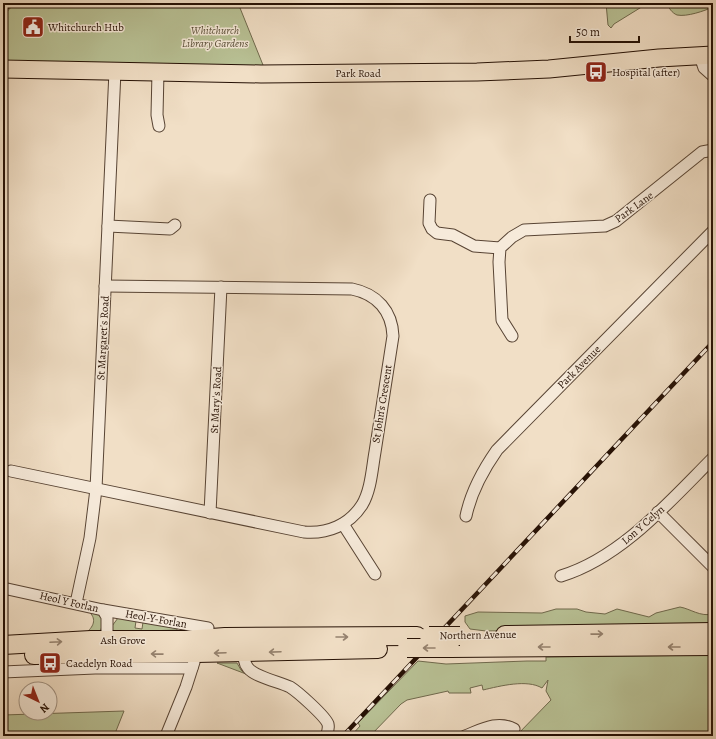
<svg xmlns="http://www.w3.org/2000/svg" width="716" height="739" viewBox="0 0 716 739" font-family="Alegreya,serif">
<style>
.green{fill:#b9c296;stroke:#6f694d}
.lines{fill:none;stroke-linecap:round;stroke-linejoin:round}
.minor-casing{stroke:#584434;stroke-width:13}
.primary-casing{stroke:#251004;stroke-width:19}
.trunk-casing{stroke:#251004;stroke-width:20}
.minor{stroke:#f6eada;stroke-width:11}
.primary{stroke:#f1dfc6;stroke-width:17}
.trunk{stroke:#f1dfc6;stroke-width:18}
.rail-casing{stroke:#251004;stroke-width:4.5}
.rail{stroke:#f6eada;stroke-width:3;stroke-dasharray:9;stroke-linecap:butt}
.trunk-bridge-casing{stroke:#251004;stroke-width:20;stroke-linecap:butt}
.trunk-bridge{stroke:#f1dfc6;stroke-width:18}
.oneway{stroke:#95826f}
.labels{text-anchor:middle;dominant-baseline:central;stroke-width:3;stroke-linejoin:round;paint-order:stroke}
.poi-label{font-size:11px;fill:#251004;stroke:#f6eada;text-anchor:start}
.park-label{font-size:11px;font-style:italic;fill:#594e37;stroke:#f6eada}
.street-label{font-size:11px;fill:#251004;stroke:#f6eada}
</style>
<rect width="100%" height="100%" fill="#f1dfc6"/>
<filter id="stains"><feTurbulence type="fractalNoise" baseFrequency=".005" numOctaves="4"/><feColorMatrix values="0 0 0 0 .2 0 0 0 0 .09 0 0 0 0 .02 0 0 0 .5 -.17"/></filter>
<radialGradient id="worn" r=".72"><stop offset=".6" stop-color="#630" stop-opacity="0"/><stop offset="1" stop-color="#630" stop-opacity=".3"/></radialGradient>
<g class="green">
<path d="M15 3H238L265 70 3 62V16Z"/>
<path d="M606 3H648L614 24 611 28 608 25Z"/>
<path d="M666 3H713V7C704 11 687 17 677 15 672 13 669 8 666 3Z"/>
<path d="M680 607C691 609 700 617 713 614V628L486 631 470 629 465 622V616L478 612 542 613 556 609H577L586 612 605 614 617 609 649 617 656 613Z"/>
<path d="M88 611C99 614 107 618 100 631L87 632C94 626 97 618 88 611Z"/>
<path d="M118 618 136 621 135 628 142 629 143 622 177 627V630L113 632 112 626Z"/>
<path d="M713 655V736H516L551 700 546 691 548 680 542 688C527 679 500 686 483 690L482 685 470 688 471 693H449L448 691 407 700 401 704 370 736H351L360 726 358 723 418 661 446 664 527 661H546V657Z"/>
<path d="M217 663H237L241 670 246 674Z"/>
<path d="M124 711 114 736H3V715Z"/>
</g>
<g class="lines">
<g class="minor-casing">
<g id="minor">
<path d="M3 5 6 3"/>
<path d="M700 56 704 68 713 76"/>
<path d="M158 72 157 115 159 126"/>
<path d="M430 200 429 223 432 229 437 233 453 235 474 246 500 248"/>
<path d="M108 226 170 229 175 225"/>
<path d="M512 336 502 320 499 262 500 248 512 237 524 230 605 226 616 221 702 152 713 150"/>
<path d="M11 471 304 532C328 534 349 525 362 505 371 490 372 469 375 452 381 413 387 375 393 336 392 311 377 294 352 289L105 286"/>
<path d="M658 512 713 567"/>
<path d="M210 513 221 287"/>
<path d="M466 516C471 492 483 470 497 450L713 231"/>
<path d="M343 524 375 574"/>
<path d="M561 576C621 558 670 501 713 458"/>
<path d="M3 588 103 610 107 617V641"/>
<path d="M76 603 90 538 96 489 115 71"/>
<path d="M103 610 208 628"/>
<path d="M244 647C244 655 243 662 248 668 255 677 280 682 290 687 298 692 325 716 328 724 329 729 328 732 326 736"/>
<path d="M3 672 95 668H192"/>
<path d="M166 736 186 687 194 662"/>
<path d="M465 736C481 730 497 720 514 729"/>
</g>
</g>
<g class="primary-casing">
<path id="primary" d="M3 69 261 74 477 72 549 69 659 58 713 55"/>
</g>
<g class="trunk-casing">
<g id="trunk">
<path d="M505 635 713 632"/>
<path d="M3 645 91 640H185L225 637 417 636"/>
<path d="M450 648 713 646"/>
<path d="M34 655 196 653 378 649"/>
</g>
</g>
<use href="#minor" class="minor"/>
<use href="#primary" class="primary"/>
<use href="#trunk" class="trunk"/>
<g class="rail-casing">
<path id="rail" d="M343 736 713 342"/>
</g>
<use href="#rail" class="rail"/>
<g class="trunk-bridge-casing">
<g id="trunk-bridge">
<path d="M429 636H460"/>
<path d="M407 648H450"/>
</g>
</g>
<use href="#trunk-bridge" class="trunk-bridge"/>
</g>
<defs><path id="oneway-shaft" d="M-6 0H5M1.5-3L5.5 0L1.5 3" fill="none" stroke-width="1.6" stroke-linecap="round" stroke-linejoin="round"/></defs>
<g class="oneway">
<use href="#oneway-shaft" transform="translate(597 634) rotate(-1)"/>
<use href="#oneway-shaft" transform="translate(342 637)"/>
<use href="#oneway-shaft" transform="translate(56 642) rotate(-3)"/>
<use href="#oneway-shaft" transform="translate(544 647) rotate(180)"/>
<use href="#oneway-shaft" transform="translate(674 647) rotate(180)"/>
<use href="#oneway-shaft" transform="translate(429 648) rotate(180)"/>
<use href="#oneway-shaft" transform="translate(275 652) rotate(178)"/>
<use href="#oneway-shaft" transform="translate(220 653) rotate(178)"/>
<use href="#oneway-shaft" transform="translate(157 654) rotate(-179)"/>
</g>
<defs>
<g id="civic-square" transform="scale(1.15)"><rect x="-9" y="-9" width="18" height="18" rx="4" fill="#8f2418" stroke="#f6eada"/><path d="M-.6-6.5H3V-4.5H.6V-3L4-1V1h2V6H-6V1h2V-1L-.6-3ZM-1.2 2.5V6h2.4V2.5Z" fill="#fff"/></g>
<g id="bus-square" transform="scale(1.15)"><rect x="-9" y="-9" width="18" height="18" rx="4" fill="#8f2418" stroke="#f6eada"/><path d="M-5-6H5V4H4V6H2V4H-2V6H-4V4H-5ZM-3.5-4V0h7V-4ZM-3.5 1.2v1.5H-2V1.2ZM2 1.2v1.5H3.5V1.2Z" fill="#fff"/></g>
</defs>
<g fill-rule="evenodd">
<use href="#civic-square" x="33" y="27"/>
<use href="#bus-square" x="596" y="72"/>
<use href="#bus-square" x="50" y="663"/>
</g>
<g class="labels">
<g class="poi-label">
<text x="48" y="27">Whitchurch Hub</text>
<text x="612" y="72">Hospital (after)</text>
<text x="66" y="663">Caedelyn Road</text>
</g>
<g class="park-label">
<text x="215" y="30">Whitchurch<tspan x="215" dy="13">Library Gardens</tspan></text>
</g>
<g class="street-label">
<text x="358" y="73">Park Road</text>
<text transform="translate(634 207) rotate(-36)">Park Lane</text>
<text transform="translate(103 338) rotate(-87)">St Margaret's Road</text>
<text transform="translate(579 367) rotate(-45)">Park Avenue</text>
<text transform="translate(216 400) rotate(-87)">St Mary's Road</text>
<text transform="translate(382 404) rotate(-81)">St John's Crescent</text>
<text transform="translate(643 525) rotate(-41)">Lon Y Celyn</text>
<text transform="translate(69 602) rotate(13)">Heol Y Forlan</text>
<text transform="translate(156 619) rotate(10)">Heol-Y-Forlan</text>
<text transform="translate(478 635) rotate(-1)">Northern Avenue</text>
<text x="123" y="640">Ash Grove</text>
</g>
</g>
<rect width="716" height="739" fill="none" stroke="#f1dfc6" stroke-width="16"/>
<rect x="4" y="4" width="708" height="731" fill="none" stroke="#251004" stroke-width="2"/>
<rect x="8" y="8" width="700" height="723" fill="none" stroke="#251004"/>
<g transform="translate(38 701) rotate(137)"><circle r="19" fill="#f6eada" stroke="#a29384"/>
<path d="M0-3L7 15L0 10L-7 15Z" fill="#8f2418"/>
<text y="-6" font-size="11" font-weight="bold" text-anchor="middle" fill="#251004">N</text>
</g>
<path d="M570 36v6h69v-6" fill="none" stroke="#251004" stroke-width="2"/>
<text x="576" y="36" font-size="12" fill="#251004" stroke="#f6eada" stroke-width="3" paint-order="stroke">50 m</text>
<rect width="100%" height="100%" filter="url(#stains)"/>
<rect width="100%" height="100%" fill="url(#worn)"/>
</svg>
